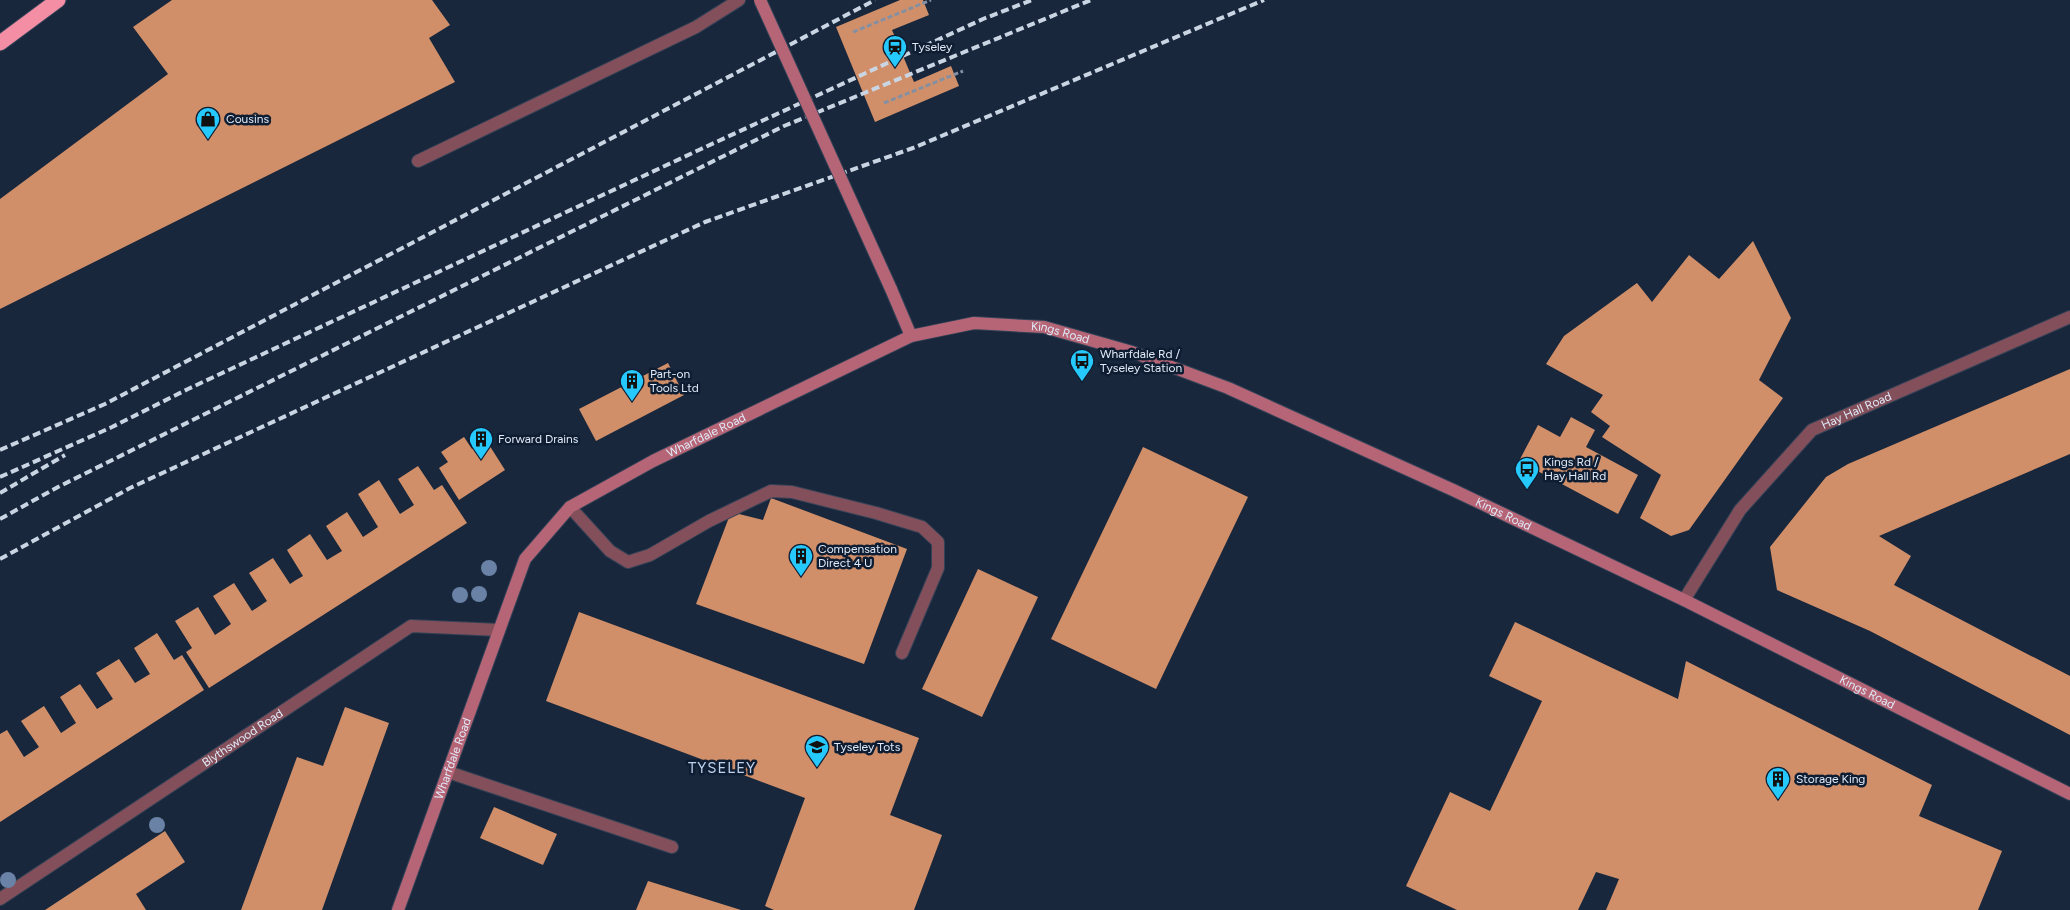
<svg xmlns="http://www.w3.org/2000/svg" width="2070" height="910" viewBox="0 0 2070 910" font-family="Figtree,sans-serif">
<style>
.building{fill:#d18f69}
.lines{fill:none;stroke-linecap:round;stroke-linejoin:round}
.lane-casing{stroke:#344256;stroke-width:14}
.street-casing{stroke:#344256;stroke-width:14}
.secondary-casing{stroke:#344256;stroke-width:14}
.highway-casing{stroke:#344256;stroke-width:17}
.path{stroke:#8490a1;stroke-width:3;stroke-dasharray:5 2.5;stroke-linecap:butt}
.lane{stroke:#834f5a;stroke-width:12}
.street{stroke:#834f5a;stroke-width:12}
.secondary{stroke:#b66577;stroke-width:12}
.highway{stroke:#f48ea4;stroke-width:15}
.rail{stroke:#cad5e4;stroke-width:4;stroke-dasharray:8 4;stroke-linecap:butt}
.secondary-bridge-casing{stroke:#344256;stroke-width:14;stroke-linecap:butt}
.secondary-bridge{stroke:#b66577;stroke-width:12}
.tree{fill:#6982a5}
.labels{text-anchor:middle;dominant-baseline:central;stroke-width:5;stroke-linejoin:round;paint-order:stroke}
.poi-label{font-size:12px;fill:#e0eaf8;stroke:#0f1d32;text-anchor:start}
.street-label{font-size:12px;fill:#e0eaf8;stroke:#0f1d32}
.quarter-label{font-size:15px;letter-spacing:1px;fill:#bdd0ec;stroke:#0f1d32}
</style>
<rect width="100%" height="100%" fill="#18273c"/>
<g class="building">
<path d="M172 0H432L450 25 429 38 455 82 0 309V199L168 74 133 27Z"/>
<path d="M900 0H923L929 15 892 30 914 82 951 66 959 86 875 122 836 27Z"/>
<path d="M1753 241 1791 318 1759 380 1783 398 1689 530 1671 536 1640 518 1661 475 1602 437 1610 426 1591 412 1603 395 1546 364 1564 336 1637 283 1652 302 1689 255 1719 279Z"/>
<path d="M668 363 684 395 596 441 579 409Z"/>
<path d="M2070 369V454L1879 536 1911 556 1894 585 2070 676V735L1870 631 1777 590 1770 547 1826 477 1848 464Z"/>
<path d="M1571 417 1595 430 1586 447 1638 475 1618 514 1519 461 1538 425 1560 437Z"/>
<path d="M464 437 472 449 486 440 505 470 459 500 439 468 448 462 441 452Z"/>
<path d="M1143 447 1248 497 1156 689 1051 639Z"/>
<path d="M418 466 434 490 442 485 467 523 209 688 186 652 192 648 175 621 198 607 215 635 224 629 231 624 213 596 234 583 252 611 267 601 249 573 273 558 290 584 296 580 303 576 287 550 310 534 327 560 342 551 326 526 347 512 363 537 378 527 358 494 379 480 400 514 414 505 398 479Z"/>
<path d="M771 498 907 549 864 664 696 604 731 512 763 520Z"/>
<path d="M978 569 1038 597 982 717 922 689Z"/>
<path d="M579 612 919 738 890 815 942 835 914 910H774L765 906 805 798 546 701Z"/>
<path d="M1515 622 1678 699 1686 661 1932 785 1919 816 2002 851 1978 910H1606L1619 879 1596 872 1578 910H1457L1406 886 1450 792 1490 811 1542 701 1489 676Z"/>
<path d="M157 633 174 660 182 655 204 690 0 822V734L7 730 24 757 39 747 21 721 44 706 61 733 76 723 60 697 80 684 97 709 113 699 96 673 119 659 135 683 150 674 134 648Z"/>
<path d="M345 707 389 723 322 910H241L297 757 323 766Z"/>
<path d="M494 807 557 834 543 865 480 838Z"/>
<path d="M165 831 185 862 136 894 146 910H45Z"/>
<path d="M648 881 741 910H636Z"/>
</g>
<g class="lines">
<g class="lane-casing">
<g id="lane">
<path d="M418 161 696 27 739 0"/>
<path d="M570 507 610 551 628 562 650 555 709 521 771 491 792 492 876 513 922 527 938 542V568L902 653"/>
<path d="M448 772 672 847"/>
</g>
</g>
<g class="street-casing">
<g id="street">
<path id="s1" d="M1684 600 1740 510 1812 430 2070 317"/>
<path id="s2" d="M0 899 411 626 499 630"/>
</g>
</g>
<g class="secondary-casing">
<g id="secondary">
<path d="M891 289 911 336"/>
<path id="s3" d="M398 910 525 559 570 507 653 461 911 336 974 323 1044 327 1132 352 1228 388 1453 490 1684 600 2070 794"/>
</g>
</g>
<g class="highway-casing">
<path id="highway" d="M0 43 58 0"/>
</g>
<g class="path">
<path d="M853 32 931 0"/>
<path d="M884 103 963 71"/>
</g>
<use href="#lane" class="lane"/>
<use href="#street" class="street"/>
<use href="#secondary" class="secondary"/>
<use href="#highway" class="highway"/>
<g class="rail">
<path d="M0 450 105 404 875 0"/>
<path d="M0 477 112 427 188 389 701 149 983 19 1032 0"/>
<path d="M0 493 65 455"/>
<path d="M0 519 58 487 784 126 1091 0"/>
<path d="M0 559 130 488 705 222 913 148 1264 0"/>
</g>
<g class="secondary-bridge-casing">
<path id="secondary-bridge" d="M760 0 891 289"/>
</g>
<use href="#secondary-bridge" class="secondary-bridge"/>
</g>
<g class="tree">
<circle cx="489" cy="568" r="8"/>
<circle cx="479" cy="594" r="8"/>
<circle cx="460" cy="595" r="8"/>
<circle cx="157" cy="825" r="8"/>
<circle cx="8" cy="880" r="8"/>
</g>
<defs>
<g id="station-pin" transform="scale(1.25)"><path d="M0 17L-7.5 6A9.5 9.5 0 1 1 7.5 6Z" fill="#26c9fe" stroke="#0f1d32"/><path d="M-3-6H3Q5-6 5-4V2Q5 4 3 4L4.5 6H3L1.5 4h-3L-3 6H-4.5L-3 4Q-5 4-5 2V-4Q-5-6-3-6ZM-3.5-4v3h7v-3ZM-3.5 1v1.5H-2V1ZM2 1v1.5H3.5V1Z" fill="#111"/></g>
<g id="shop-pin" transform="scale(1.25)"><path d="M0 17L-7.5 6A9.5 9.5 0 1 1 7.5 6Z" fill="#26c9fe" stroke="#0f1d32"/><path d="M-5-2.5h2.3a2.7 3.5 0 0 1 5.4 0H5L5.5 6h-11ZM-1.5-2.5h3a1.5 2.3 0 0 0-3 0Z" fill="#111"/></g>
<g id="bus-pin" transform="scale(1.25)"><path d="M0 17L-7.5 6A9.5 9.5 0 1 1 7.5 6Z" fill="#26c9fe" stroke="#0f1d32"/><path d="M-5-6H5V4H4V6H2V4H-2V6H-4V4H-5ZM-3.5-4V0h7V-4ZM-3.5 1.2v1.5H-2V1.2ZM2 1.2v1.5H3.5V1.2Z" fill="#111"/></g>
<g id="building-pin" transform="scale(1.25)"><path d="M0 17L-7.5 6A9.5 9.5 0 1 1 7.5 6Z" fill="#26c9fe" stroke="#0f1d32"/><path d="M-4-6H4V6H1V3H-1V6H-4ZM-2.5-4.3h1.7v1.8h-1.7ZM.8-4.3h1.7v1.8H.8ZM-2.5-1h1.7V.8h-1.7ZM.8-1h1.7V.8H.8Z" fill="#111"/></g>
<g id="school-pin" transform="scale(1.25)"><path d="M0 17L-7.5 6A9.5 9.5 0 1 1 7.5 6Z" fill="#26c9fe" stroke="#0f1d32"/><path d="M0-5L7-2L0 1L-7-2ZM-4 1L0 2.5L4 1V4Q0 6-4 4Z" fill="#111"/></g>
</defs>
<g fill-rule="evenodd">
<use href="#station-pin" x="895" y="47"/>
<use href="#shop-pin" x="208" y="119"/>
<use href="#bus-pin" x="1082" y="361"/>
<use href="#building-pin" x="632" y="381"/>
<use href="#building-pin" x="481" y="439"/>
<use href="#bus-pin" x="1527" y="469"/>
<use href="#building-pin" x="801" y="556"/>
<use href="#school-pin" x="817" y="747"/>
<use href="#building-pin" x="1778" y="779"/>
</g>
<g class="labels">
<g class="poi-label">
<text x="912" y="47">Tyseley</text>
<text x="226" y="119">Cousins</text>
<text x="1100" y="354">Wharfdale Rd /<tspan x="1100" dy="14">Tyseley Station</tspan></text>
<text x="650" y="374">Part-on<tspan x="650" dy="14">Tools Ltd</tspan></text>
<text x="498" y="439">Forward Drains</text>
<text x="1544" y="462">Kings Rd /<tspan x="1544" dy="14">Hay Hall Rd</tspan></text>
<text x="818" y="549">Compensation<tspan x="818" dy="14">Direct 4 U</tspan></text>
<text x="834" y="747">Tyseley Tots</text>
<text x="1796" y="779">Storage King</text>
</g>
<g class="street-label">
<text stroke="none"><textPath href="#s3" startOffset="975">Kings Road</textPath></text>
<text stroke="none"><textPath href="#s1" startOffset="262">Hay Hall Road</textPath></text>
<text stroke="none"><textPath href="#s3" startOffset="596">Wharfdale Road</textPath></text>
<text stroke="none"><textPath href="#s3" startOffset="1455">Kings Road</textPath></text>
<text stroke="none"><textPath href="#s3" startOffset="1860">Kings Road</textPath></text>
<text stroke="none"><textPath href="#s2" startOffset="291">Blythswood Road</textPath></text>
<text stroke="none"><textPath href="#s3" startOffset="161">Wharfdale Road</textPath></text>
</g>
<g class="quarter-label">
<text x="722" y="768">TYSELEY</text>
</g>
</g>
</svg>
